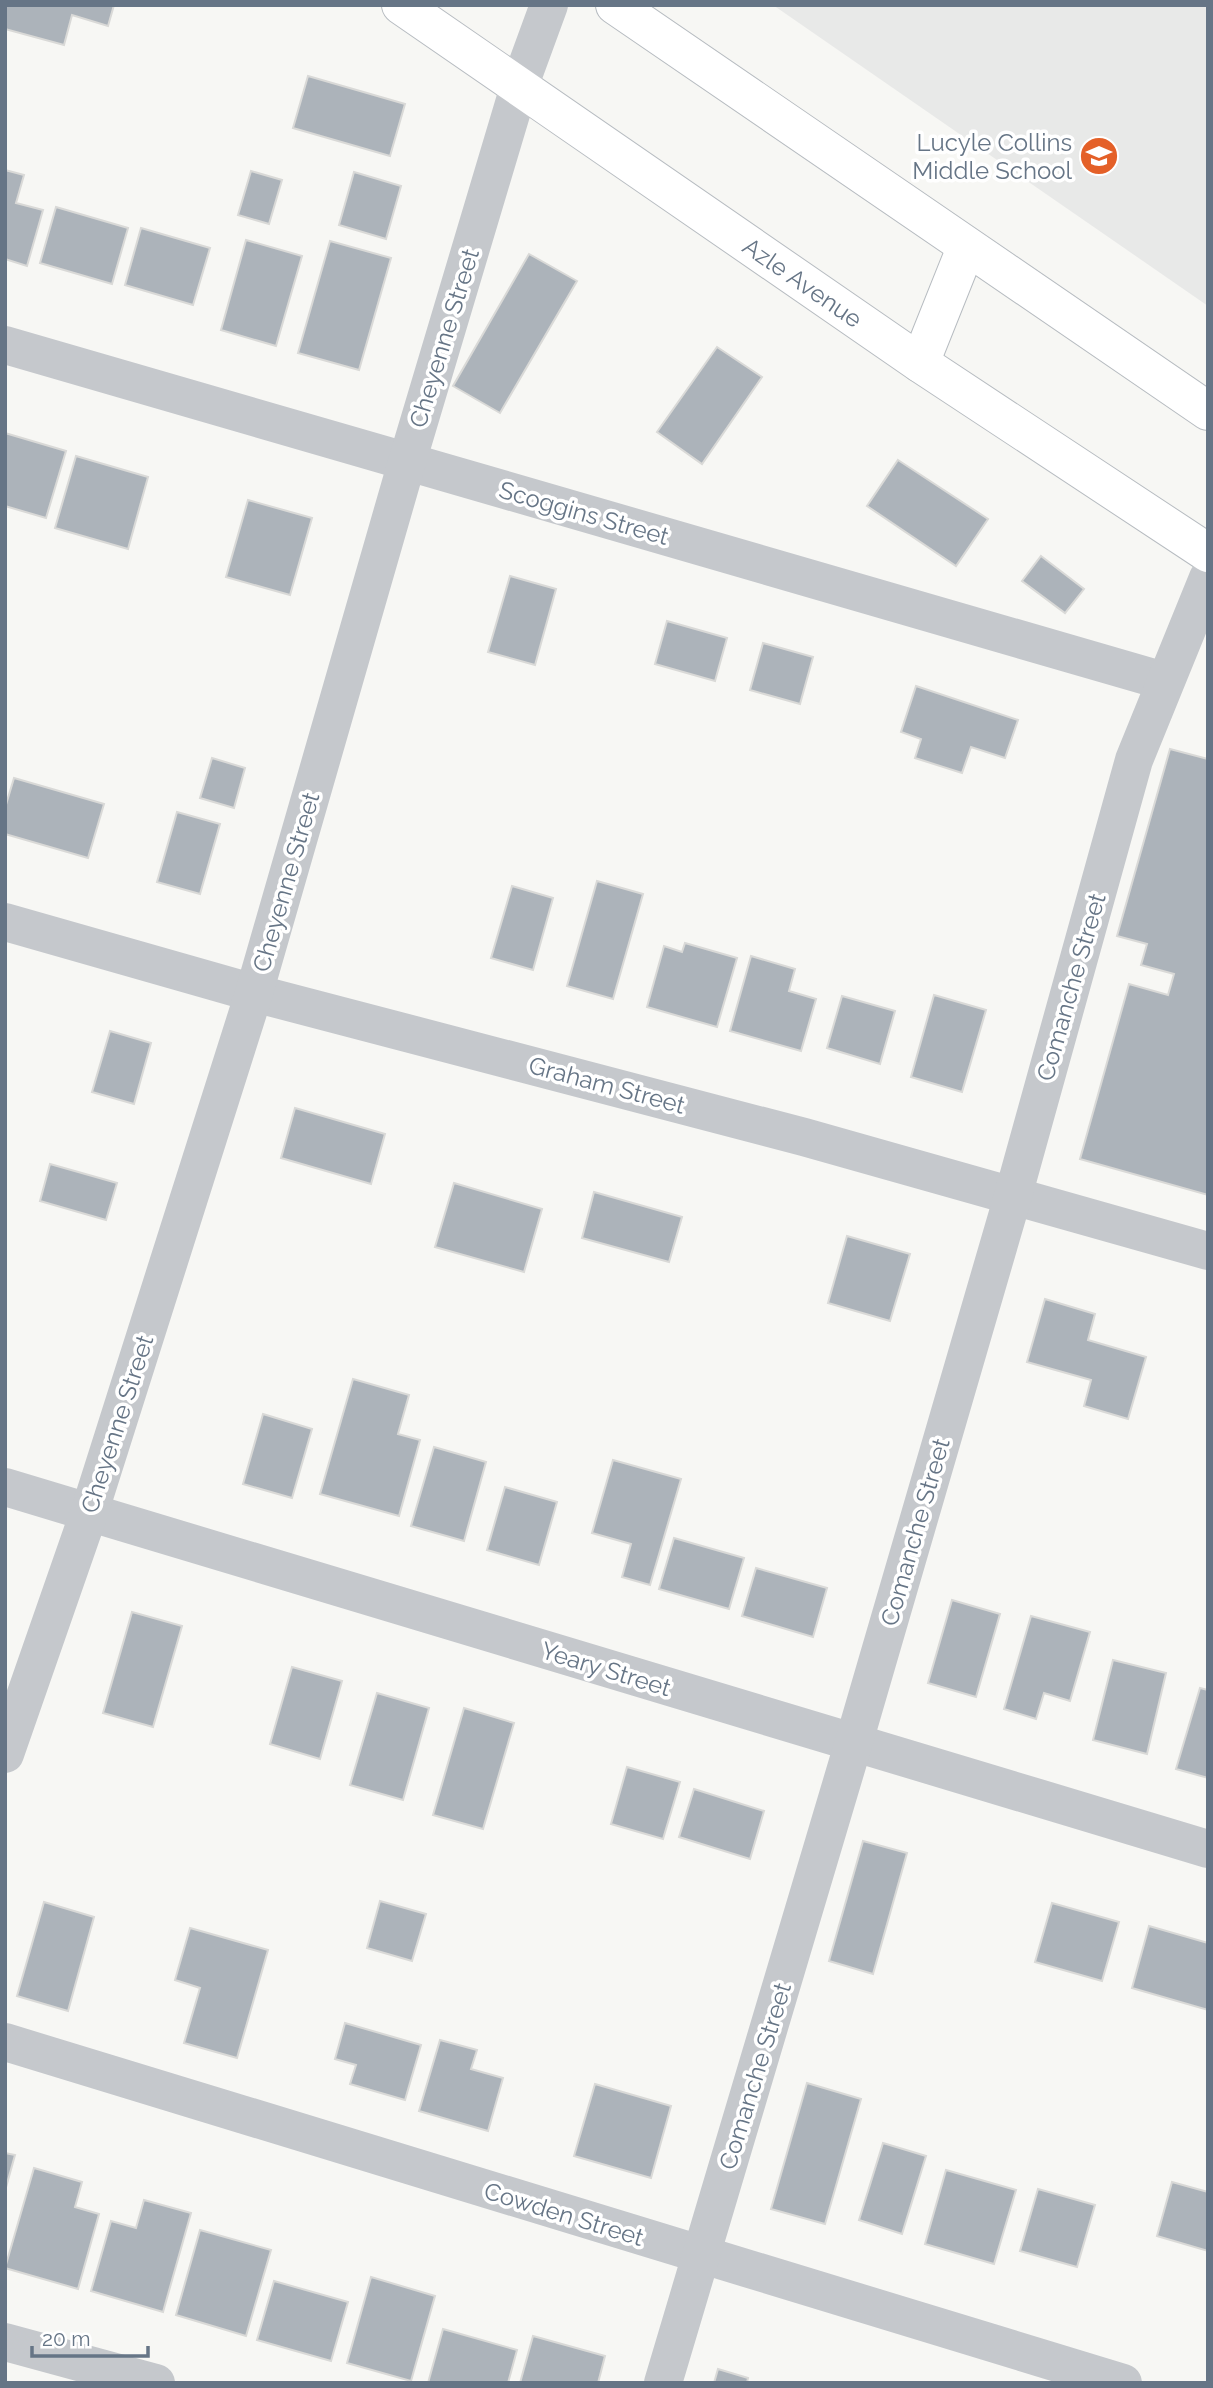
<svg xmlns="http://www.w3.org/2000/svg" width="1213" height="2388" viewBox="0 0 1213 2388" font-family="Raleway,sans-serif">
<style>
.built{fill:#e8e9e8}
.building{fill:#acb3ba;stroke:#d9d9d7;stroke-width:2}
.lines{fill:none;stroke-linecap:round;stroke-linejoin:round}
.secondary-casing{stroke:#b7bcc1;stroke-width:40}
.minor{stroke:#c5c8cc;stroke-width:38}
.secondary{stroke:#fff;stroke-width:38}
.labels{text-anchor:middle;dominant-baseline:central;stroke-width:7;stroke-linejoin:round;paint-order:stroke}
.poi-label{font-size:24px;fill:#667586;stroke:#fff;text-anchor:end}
.street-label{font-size:24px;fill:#667586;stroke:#fff}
</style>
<rect width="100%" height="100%" fill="#f7f7f4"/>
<path class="built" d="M774 5H1208V306L773 5Z"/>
<g class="building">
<path d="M5 5H114L108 26 72 15 64 45 5 29Z"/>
<path d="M308 76 405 104 390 156 293 128Z"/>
<path d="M5 170 24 175 16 203 43 210 27 266 5 259Z"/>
<path d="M251 171 282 180 269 224 238 215Z"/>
<path d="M354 172 401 186 386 239 339 225Z"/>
<path d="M56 207 128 228 112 284 40 263Z"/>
<path d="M141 228 210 248 193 305 125 285Z"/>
<path d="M246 240 302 256 276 346 221 330Z"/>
<path d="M330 241 391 258 359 370 298 353Z"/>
<path d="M529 254 577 281 500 413 453 386Z"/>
<path d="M717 347 762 377 702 464 657 432Z"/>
<path d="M5 433 66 451 46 518 5 506Z"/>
<path d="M76 456 148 477 128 549 55 528Z"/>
<path d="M898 460 988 519 956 566 867 506Z"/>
<path d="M248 500 312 518 290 595 226 577Z"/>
<path d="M1041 556 1084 589 1065 613 1022 581Z"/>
<path d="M510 576 556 589 535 665 488 652Z"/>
<path d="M667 621 727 638 715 681 655 664Z"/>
<path d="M763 643 813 657 800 704 750 690Z"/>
<path d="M916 686 1018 720 1005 758 971 747 962 773 915 758 921 739 901 732Z"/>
<path d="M1170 749 1208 759V1195L1080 1159 1129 984 1168 995 1174 974 1141 965 1147 944 1117 936Z"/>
<path d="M212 758 245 768 234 808 200 798Z"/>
<path d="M14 778 104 804 88 858 5 834V808Z"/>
<path d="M177 812 220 824 200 894 157 882Z"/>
<path d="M597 881 643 894 613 999 567 986Z"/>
<path d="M512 886 553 898 533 970 491 958Z"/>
<path d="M685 943 737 958 717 1027 647 1007 664 946 682 952Z"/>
<path d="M751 956 795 969 789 991 816 999 801 1051 730 1031Z"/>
<path d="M934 995 986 1010 962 1092 911 1077Z"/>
<path d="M842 996 895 1011 880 1064 827 1048Z"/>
<path d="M110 1031 151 1043 134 1104 92 1092Z"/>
<path d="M295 1108 385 1134 371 1184 281 1158Z"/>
<path d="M50 1164 117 1183 106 1220 40 1201Z"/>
<path d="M454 1183 542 1209 524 1272 435 1247Z"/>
<path d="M594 1192 682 1217 669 1262 582 1238Z"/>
<path d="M847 1236 910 1254 890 1321 828 1303Z"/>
<path d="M1045 1299 1095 1314 1088 1340 1146 1357 1128 1419 1084 1406 1091 1380 1027 1362Z"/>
<path d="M353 1379 409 1395 398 1434 420 1440 399 1516 320 1494Z"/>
<path d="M263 1414 312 1429 292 1498 243 1484Z"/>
<path d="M434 1447 486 1462 464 1541 411 1526Z"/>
<path d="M613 1460 681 1479 650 1585 622 1577 631 1544 592 1533Z"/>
<path d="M505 1487 557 1502 539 1565 487 1550Z"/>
<path d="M674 1538 744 1558 729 1609 659 1589Z"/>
<path d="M756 1568 827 1588 813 1637 742 1616Z"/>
<path d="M952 1600 1000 1614 976 1697 928 1683Z"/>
<path d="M132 1612 182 1626 153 1727 103 1713Z"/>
<path d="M1031 1616 1090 1632 1070 1701 1044 1693 1036 1719 1004 1709Z"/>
<path d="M1113 1660 1166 1673 1147 1754 1093 1740Z"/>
<path d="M292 1667 342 1681 320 1759 270 1744Z"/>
<path d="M1200 1688 1208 1690V1778L1176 1769Z"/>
<path d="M377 1693 429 1708 403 1800 350 1785Z"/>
<path d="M464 1708 514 1723 483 1829 433 1815Z"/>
<path d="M627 1767 680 1782 663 1839 611 1824Z"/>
<path d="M694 1789 764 1811 750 1859 679 1837Z"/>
<path d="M863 1841 907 1853 873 1974 829 1961Z"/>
<path d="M380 1901 426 1914 412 1961 367 1948Z"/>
<path d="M44 1902 94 1917 68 2011 17 1996Z"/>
<path d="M1052 1903 1119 1922 1102 1981 1035 1962Z"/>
<path d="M1149 1926 1208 1943V2010L1132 1988Z"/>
<path d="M190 1928 268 1950 237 2058 184 2043 200 1988 175 1980Z"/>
<path d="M345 2023 421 2045 405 2100 350 2084 356 2065 335 2059Z"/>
<path d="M440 2040 477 2050 471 2069 503 2078 488 2131 419 2111Z"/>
<path d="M807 2083 861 2099 825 2224 771 2209Z"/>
<path d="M595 2084 671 2106 651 2178 574 2156Z"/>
<path d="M883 2143 926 2156 902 2234 859 2220Z"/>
<path d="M5 2153 15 2155 5 2191Z"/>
<path d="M34 2168 82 2182 75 2207 99 2214 78 2289 5 2268Z"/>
<path d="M946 2170 1016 2190 994 2264 925 2244Z"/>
<path d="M1172 2182 1208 2192V2251L1157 2236Z"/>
<path d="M1038 2189 1095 2205 1077 2267 1020 2251Z"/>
<path d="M144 2200 191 2213 163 2312 91 2291 111 2221 136 2228Z"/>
<path d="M200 2230 271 2250 246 2336 176 2315Z"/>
<path d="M371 2277 435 2296 411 2381 347 2363Z"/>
<path d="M274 2281 348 2302 331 2361 257 2340Z"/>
<path d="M443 2329 517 2350 508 2383H428Z"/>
<path d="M533 2336 605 2356 598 2383H520Z"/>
<path d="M718 2369 748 2378 747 2383H714Z"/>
</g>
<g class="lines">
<g class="secondary-casing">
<g id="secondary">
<path id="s1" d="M401 5 920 363 1208 553"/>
<path d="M615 5 1208 411"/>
<path d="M920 363 966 248"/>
</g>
</g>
<g class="minor">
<path d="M5 345 1164 681"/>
<path d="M5 922 254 993 804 1137 1208 1251"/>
<path d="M5 1487 1208 1849"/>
<path d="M5 1754 90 1510 254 993 407 462 519 87 549 5"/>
<path d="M5 2042 1123 2383"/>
<path d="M5 2342 156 2383"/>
<path d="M663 2383 853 1745 1013 1196 1134 760 1208 578"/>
</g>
<use href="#secondary" class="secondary"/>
</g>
<defs>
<g id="school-disc" transform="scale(2.0125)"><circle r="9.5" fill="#e46028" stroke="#fff"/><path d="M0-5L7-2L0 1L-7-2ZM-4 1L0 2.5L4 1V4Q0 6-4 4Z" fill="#fff"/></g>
</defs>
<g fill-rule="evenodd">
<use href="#school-disc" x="1099" y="156"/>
</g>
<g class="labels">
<g class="poi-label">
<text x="1072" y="142">Lucyle Collins<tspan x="1072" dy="28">Middle School</tspan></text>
</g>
<g class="street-label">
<text stroke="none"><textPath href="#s1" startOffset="488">Azle Avenue</textPath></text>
<text transform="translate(444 338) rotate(-73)">Cheyenne Street</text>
<text transform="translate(584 513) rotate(16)">Scoggins Street</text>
<text transform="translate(286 882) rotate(-74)">Cheyenne Street</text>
<text transform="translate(1071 987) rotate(-74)">Comanche Street</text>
<text transform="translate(607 1085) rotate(15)">Graham Street</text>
<text transform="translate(117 1424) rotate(-72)">Cheyenne Street</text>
<text transform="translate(915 1532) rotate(-74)">Comanche Street</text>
<text transform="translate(606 1669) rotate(17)">Yeary Street</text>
<text transform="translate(755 2076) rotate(-73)">Comanche Street</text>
<text transform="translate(564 2214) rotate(17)">Cowden Street</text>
</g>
</g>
<rect width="1213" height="2388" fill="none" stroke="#667586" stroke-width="14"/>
<path d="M32 2346v10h116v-10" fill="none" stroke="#667586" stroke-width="3.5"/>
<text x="42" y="2346" font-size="21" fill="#667586" stroke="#ffffff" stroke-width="5" paint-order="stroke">20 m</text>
</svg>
